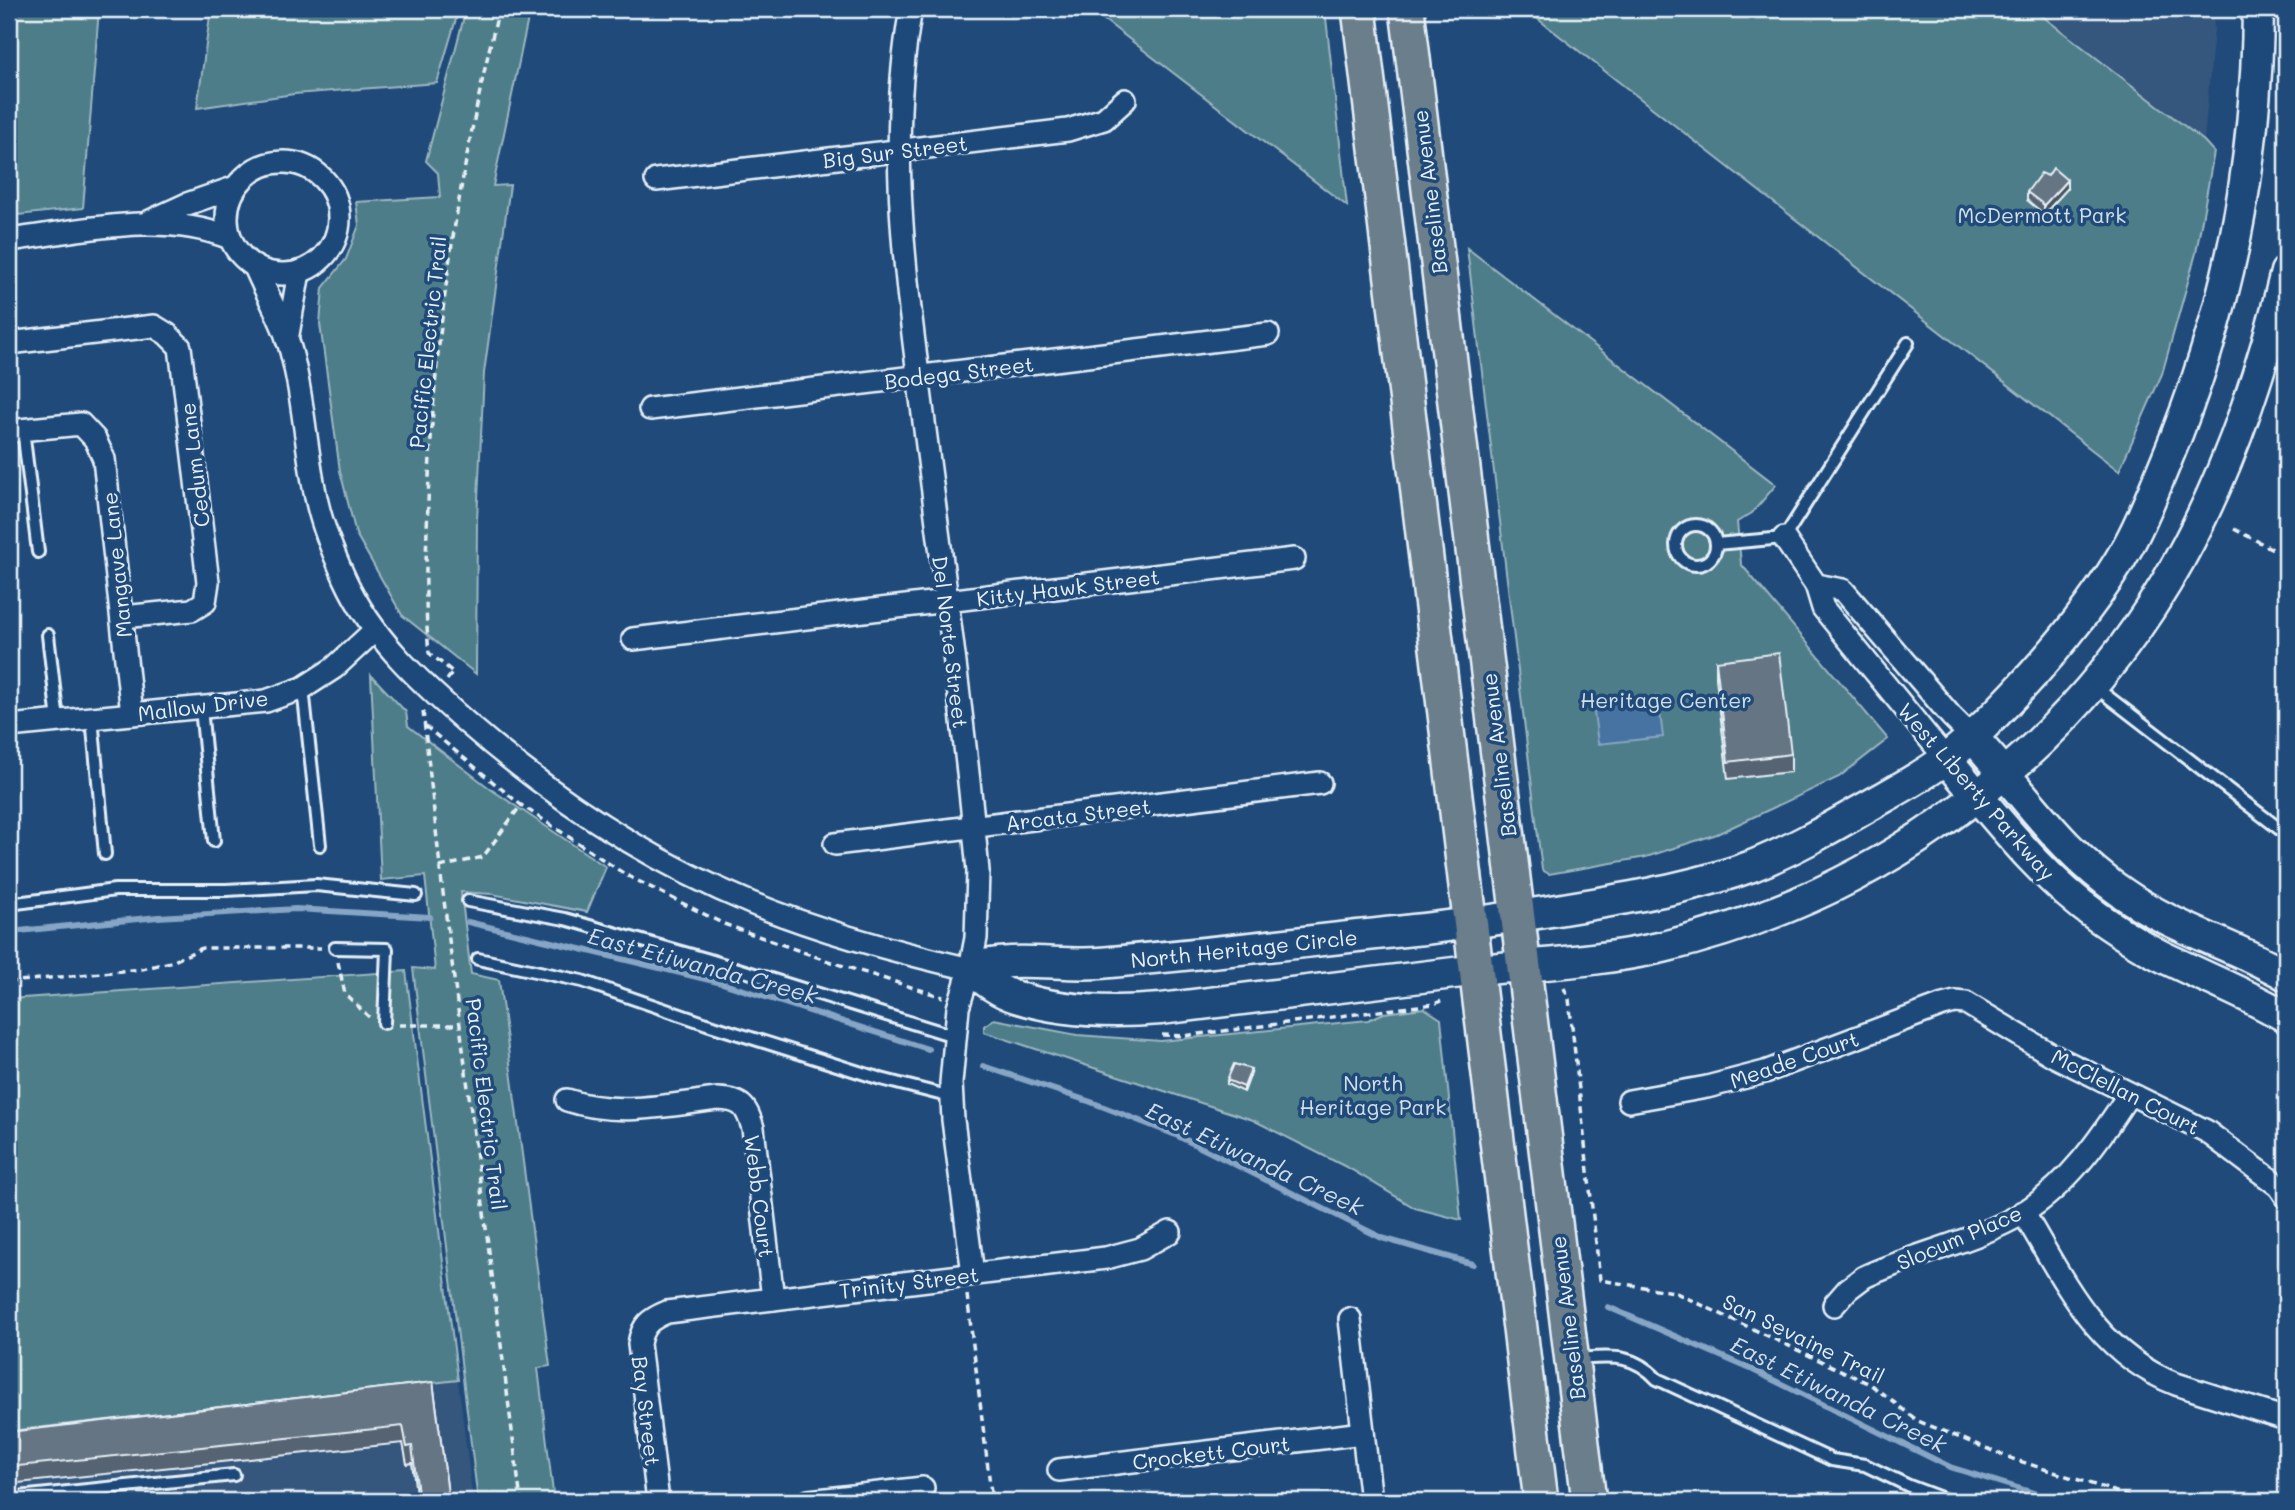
<svg xmlns="http://www.w3.org/2000/svg" width="2295" height="1510" viewBox="0 0 2295 1510" font-family="Mali,sans-serif">
<style>
.built{fill:#34577d}
.green{fill:#4e7d88;stroke:#9bb7c0;stroke-width:2}
.water{fill:#4673a2;stroke:#87a5c4;stroke-width:2}
.lines{fill:none;stroke-linecap:round;stroke-linejoin:round}
.stream{stroke:#87a5c4;stroke-width:6}
.lane-casing{stroke:#e8f1f8;stroke-width:16}
.street-casing{stroke:#e8f1f8;stroke-width:26}
.secondary-casing{stroke:#e8f1f8;stroke-width:35}
.primary-casing{stroke:#e8f1f8;stroke-width:38}
.path{stroke:#e8f1f8;stroke-width:3.5;stroke-dasharray:7 5;stroke-linecap:butt}
.lane{stroke:#1f4a7a;stroke-width:10}
.street{stroke:#1f4a7a;stroke-width:21}
.secondary{stroke:#1f4a7a;stroke-width:30}
.primary{stroke:#6b7e8b;stroke-width:33}
.wall{fill:#576472;stroke:#e8f1f8;stroke-width:2}
.shaded-wall{fill:#47515c;stroke:#e8f1f8;stroke-width:2}
.building{fill:#657484;stroke:#e8f1f8;stroke-width:2}
.labels{text-anchor:middle;dominant-baseline:central;stroke-width:7;stroke-linejoin:round;paint-order:stroke}
.street-label{font-size:21px;fill:#e8f1f8;stroke:#1f4a7a}
.park-label{font-size:21px;fill:#d1e0e7;stroke:#1f4a7a}
.water-label{font-size:23px;font-style:italic;fill:#d0deeb;stroke:#1f4a7a}
</style>
<rect width="100%" height="100%" fill="#1f4a7a"/>
<filter id="ink" filterUnits="userSpaceOnUse"><feTurbulence type="fractalNoise" baseFrequency=".0143" numOctaves="2"/><feDisplacementMap in="SourceGraphic" scale="14" xChannelSelector="R" yChannelSelector="G"/><feConvolveMatrix kernelMatrix="1 2 1 2 8 2 1 2 1" color-interpolation-filters="sRGB"/></filter>
<g filter="url(#ink)">
<g class="built">
<path d="M2033 9H2213L2214 29 2204 141Z"/>
<path d="M458 1380 473 1501H9V1431Z"/>
</g>
<g class="green">
<path d="M9 9H99L83 208 9 216Z"/>
<path d="M211 9H459L437 83 294 94 197 108Z"/>
<path d="M466 9H530L493 186 510 185 484 373 477 520 476 674 402 615 356 534 340 471 320 324 323 288 346 259 359 225 356 202 440 197 438 173 426 161Z"/>
<path d="M1090 9H1325L1347 206Z"/>
<path d="M1525 9H2033L2204 141 2214 152 2196 253 2162 374 2119 471Z"/>
<path d="M1467 248 1776 485 1752 513 1737 522 1741 564 1888 739 1839 777 1717 834 1646 857 1549 874 1542 870Z"/>
<path d="M371 675 406 712 408 726 492 790 606 867 587 912 492 894 461 892 471 974 499 980 550 1366 538 1368 554 1501H478L413 968 435 970 425 876 381 880Z"/>
<path d="M406 971 458 1380 9 1431V999Z"/>
<path d="M1424 1008 1441 1019 1461 1220 1415 1208 1352 1170 1253 1120 984 1032V1026L994 1019 1077 1035 1161 1041 1368 1020 1384 1013Z"/>
</g>
<path class="water" d="M1658 696 1663 737 1598 744 1593 704Z"/>
<g class="lines">
<g class="stream">
<path d="M468 922 722 983 928 1049"/>
<path d="M9 932 158 917 296 909 430 917"/>
<path d="M983 1066 1091 1102 1176 1135 1382 1238 1473 1264"/>
<path d="M1608 1307 1753 1370 1950 1467 2059 1501"/>
</g>
<g class="lane-casing">
<g id="lane">
<path d="M23 430 38 552"/>
<circle cx="1696" cy="545" r="20"/>
<path d="M1716 544 1784 538 1908 343"/>
<path d="M48 635 58 721"/>
<path d="M2094 686 2286 834"/>
<path d="M303 688 320 845"/>
<path d="M201 708 214 841"/>
<path d="M92 718 105 854"/>
<path d="M468 901 565 919 706 959 954 1036"/>
<path d="M9 904 115 890H226L316 885 416 895"/>
<path d="M335 948 387 949 384 1023"/>
<path d="M478 959 582 981 707 1024 881 1079 951 1097"/>
<path d="M1575 1359C1609 1357 1632 1352 1657 1379L1832 1460 1865 1465 1909 1486 1949 1501"/>
<path d="M9 1498 234 1475"/>
</g>
</g>
<g class="street-casing">
<g id="street">
<path d="M911 9C886 145 906 279 923 414 942 566 964 718 978 871L976 938 970 969 958 1008 951 1083 953 1120 973 1274"/>
<circle cx="283" cy="218" r="56"/>
<path d="M656 180 1068 130 1104 119 1125 100"/>
<path d="M148 222 187 204 236 187"/>
<path d="M9 240C81 231 160 210 230 238"/>
<path d="M255 267C265 291 280 316 288 341 304 393 305 449 317 502 323 529 334 555 345 579 372 638 419 681 467 723 552 797 648 860 751 903 822 932 896 952 970 969"/>
<path d="M287 340 299 272"/>
<path d="M9 343 154 326 167 334 180 347 208 582 205 602 192 610 123 617"/>
<path d="M650 409 1268 334"/>
<path d="M9 431 81 424 95 439 104 459 132 714"/>
<path d="M1784 538 1816 585 1823 608 1946 759"/>
<path d="M1816 585 1843 590 1951 716 1972 737"/>
<path d="M633 639 1294 559"/>
<path d="M9 726 266 701 303 688 334 668 375 630"/>
<path d="M835 844 1320 783"/>
<path d="M567 1100C617 1117 668 1105 718 1099 742 1100 746 1106 753 1128L773 1299"/>
<path d="M1629 1101 1707 1087 1765 1072 1943 1005 1955 1002 1966 1003 2052 1055 2206 1131 2279 1186 2286 1196"/>
<path d="M2023 1212C2065 1282 2096 1353 2176 1384L2286 1419"/>
<path d="M1834 1305 1848 1289 1864 1277C1913 1254 1977 1241 2023 1213 2069 1184 2100 1139 2129 1094"/>
<path d="M1350 1319 1371 1501"/>
<path d="M1059 1470 1363 1433"/>
<path d="M658 1501 639 1344C642 1325 650 1319 667 1312L1106 1258 1140 1249 1170 1232"/>
<path d="M809 1501 923 1488"/>
</g>
</g>
<g class="secondary-casing">
<g id="secondary">
<path d="M1972 737C2024 792 2059 850 2124 894 2174 929 2234 945 2286 975"/>
<path d="M1946 759C1993 813 2038 875 2098 917 2122 934 2149 951 2176 963 2213 981 2251 996 2286 1017"/>
<path d="M970 969C1011 955 1057 966 1100 963 1208 954 1316 940 1424 929 1482 922 1541 913 1599 903 1650 894 1703 884 1752 866 1790 851 1825 831 1860 811 1889 794 1921 778 1947 758 1972 739 1994 716 2015 694 2057 649 2098 600 2128 546 2143 519 2154 490 2166 461 2228 314 2257 168 2258 9"/>
<path d="M970 969C984 980 999 992 1016 997 1062 1012 1114 1013 1161 1009 1267 996 1373 982 1478 970 1540 964 1603 961 1663 947 1763 923 1855 883 1939 824 2137 687 2231 502 2286 272"/>
</g>
</g>
<g class="primary-casing">
<g id="primary">
<path d="M1359 9 1541 1501"/>
<path d="M1407 9 1589 1501"/>
</g>
</g>
<g class="path">
<path d="M2234 529 2286 556"/>
<path d="M447 680 453 672 429 653C424 603 426 554 428 504 433 338 459 170 499 9"/>
<path d="M423 711 442 885 521 1501"/>
<path d="M425 726 521 805 626 875 724 924 831 962 943 997"/>
<path d="M440 867 483 857 521 805"/>
<path d="M338 962 345 994 369 1017"/>
<path d="M9 982 142 969 174 961 202 948H321"/>
<path d="M1564 988 1569 999 1600 1280 1674 1292 1870 1384 1918 1421 2013 1459 2145 1501"/>
<path d="M399 1025H461"/>
<path d="M1162 1035 1184 1036 1434 1004 1441 1001"/>
<path d="M967 1295 992 1501"/>
</g>
<use href="#lane" class="lane"/>
<use href="#street" class="street"/>
<use href="#secondary" class="secondary"/>
<use href="#primary" class="primary"/>
</g>
<g class="wall">
<path d="M2048 176 2067 189 2044 214 2027 200V192Z"/>
<path d="M1716 661 1791 754V772L1728 779 1716 678Z"/>
<path d="M1251 1073 1244 1092 1227 1084V1080Z"/>
<path d="M433 1382 449 1501H417L412 1463 407 1464 403 1443 9 1484V1432Z"/>
</g>
<g class="shaded-wall">
<path d="M2067 180V189L2044 214V205Z"/>
<path d="M1251 1069V1073L1244 1092V1087Z"/>
</g>
<g class="building">
<path d="M2053 168 2067 180 2044 205 2027 192 2041 173 2048 176Z"/>
<path d="M1779 653 1791 754 1728 762 1716 661Z"/>
<path d="M1234 1064 1251 1069 1244 1087 1227 1080Z"/>
<path d="M433 1382 449 1501H419L412 1446 407 1447 403 1426 9 1467V1432Z"/>
</g>
</g>
<g class="labels">
<g class="street-label">
<text transform="translate(895 151) rotate(-7)">Big Sur Street</text>
<text transform="translate(1429 192) rotate(-97)">Baseline Avenue</text>
<text transform="translate(427 342) rotate(-84)">Pacific Electric Trail</text>
<text transform="translate(959 372) rotate(-7)">Bodega Street</text>
<text transform="translate(194 465) rotate(-97)">Cedum Lane</text>
<text transform="translate(116 565) rotate(-96)">Mangave Lane</text>
<text transform="translate(1068 587) rotate(-7)">Kitty Hawk Street</text>
<text transform="translate(951 642) rotate(83)">Del Norte Street</text>
<text transform="translate(203 705) rotate(-7)">Mallow Drive</text>
<text transform="translate(1498 755) rotate(-97)">Baseline Avenue</text>
<text transform="translate(1977 791) rotate(49)">West Liberty Parkway</text>
<text transform="translate(1078 814) rotate(-7)">Arcata Street</text>
<text transform="translate(1244 948) rotate(-6)">North Heritage Circle</text>
<text transform="translate(1794 1059) rotate(-19)">Meade Court</text>
<text transform="translate(2126 1091) rotate(27)">McClellan Court</text>
<text transform="translate(487 1104) rotate(83)">Pacific Electric Trail</text>
<text transform="translate(760 1196) rotate(83)">Webb Court</text>
<text transform="translate(1959 1237) rotate(-23)">Slocum Place</text>
<text transform="translate(909 1282) rotate(-7)">Trinity Street</text>
<text transform="translate(1567 1318) rotate(-97)">Baseline Avenue</text>
<text transform="translate(1804 1338) rotate(26)">San Sevaine Trail</text>
<text transform="translate(647 1411) rotate(83)">Bay Street</text>
<text transform="translate(1211 1452) rotate(-7)">Crockett Court</text>
</g>
<g class="park-label">
<text x="2042" y="214">McDermott Park</text>
<text x="1666" y="699">Heritage Center</text>
<text x="1373" y="1082">North<tspan x="1373" dy="24">Heritage Park</tspan></text>
</g>
<g class="water-label">
<text transform="translate(703 965) rotate(15)">East Etiwanda Creek</text>
<text transform="translate(1255 1158) rotate(25)">East Etiwanda Creek</text>
<text transform="translate(1839 1394) rotate(26)">East Etiwanda Creek</text>
</g>
</g>
<rect width="2295" height="1510" fill="none" stroke="#1f4a7a" stroke-width="35"/>
<rect x="18" y="18" width="2260" height="1475" fill="none" stroke="#e8f1f8" stroke-width="2.5" filter="url(#ink)"/>
</svg>
